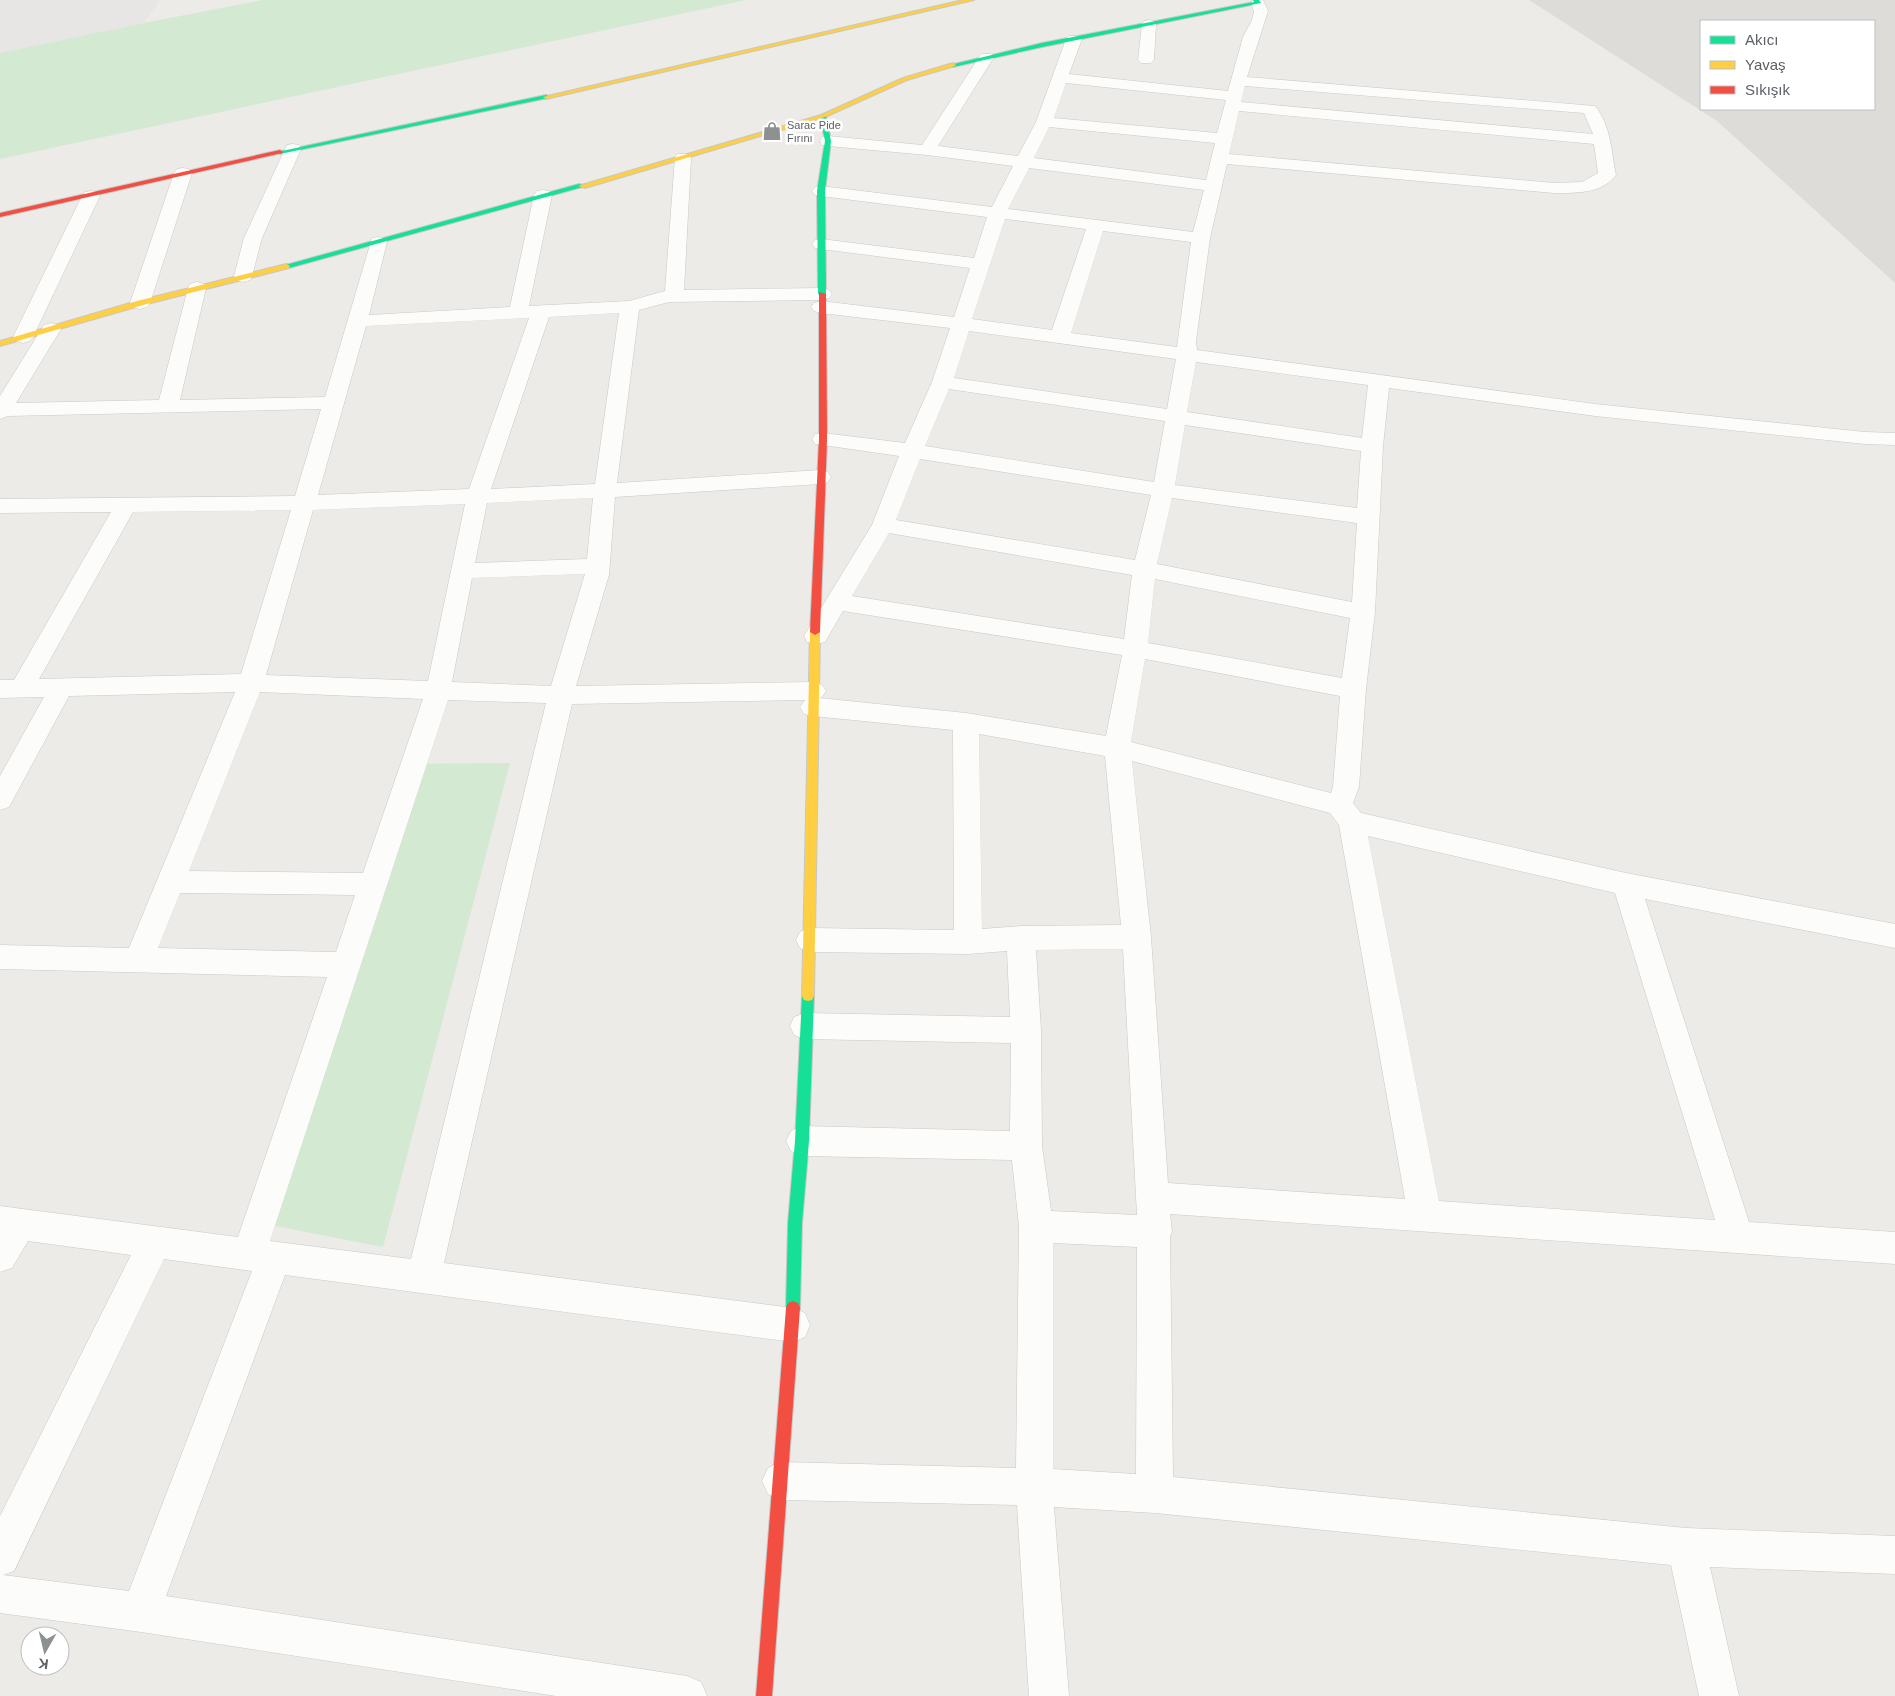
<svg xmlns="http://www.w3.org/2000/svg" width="1895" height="1696" viewBox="0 0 1895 1696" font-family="Helvetica,sans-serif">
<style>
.industrial{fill:#dddcd8;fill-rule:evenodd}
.green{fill:#d3e9d1}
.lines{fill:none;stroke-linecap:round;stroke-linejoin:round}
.runway{fill:#e8e6e4;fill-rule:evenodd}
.street-casing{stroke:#c9c9c9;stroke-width:1}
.fast-casing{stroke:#c7c8c7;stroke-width:2}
.slow-casing{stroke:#c7c8c7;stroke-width:2}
.jam-casing{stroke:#c7c8c7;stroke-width:2}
.street{fill:#fcfcfb;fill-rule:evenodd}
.fast{fill:#16e098;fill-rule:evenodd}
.slow{fill:#ffcf43;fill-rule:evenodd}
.jam{fill:#f24e42;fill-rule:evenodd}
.labels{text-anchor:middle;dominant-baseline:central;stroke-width:5;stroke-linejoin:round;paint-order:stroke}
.far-poi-label{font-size:11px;fill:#5c6065;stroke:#fff;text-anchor:start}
</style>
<rect width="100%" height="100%" fill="#ecebe7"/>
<path class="industrial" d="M1529 0H1895V283L1717 121ZM1701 21H1874V109H1701Z"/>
<g class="green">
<path d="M263 0H746L0 159V51Z"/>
<path d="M510 763 383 1247 270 1225 404 764Z"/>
</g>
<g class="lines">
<path class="runway" d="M0 0H160L144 23 0 53Z"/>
<g class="street-casing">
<g id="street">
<path d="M1253 0H1263L1268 11 1247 77 1595 106C1611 126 1611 150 1616 175 1602 194 1575 193 1554 193L1227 164 1210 238 1196 341 1197 350 1595 404 1865 432 1895 433V445L1865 444 1595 416 1389 388 1383 446 1375 612 1366 689 1359 787 1353 803 1361 813 1626 873 1895 924V948L1645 899 1749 1222 1895 1232V1264L1170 1214 1172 1232 1170 1236 1173 1477 1686 1528 1895 1536V1574L1710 1567 1739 1696H1699L1671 1565 1155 1513 1054 1507 1069 1696H1029L1017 1505 781 1500 768 1494 762 1481 768 1468 781 1462 1016 1468 1019 1226 1012 1160 802 1156 791 1151 786 1141 791 1131 802 1126 1010 1131 1011 1043 805 1039 794 1035 790 1026 794 1017 805 1013 1010 1017 1007 951 968 954 810 952 800 948 796 940 800 932 810 928 954 930 953 730 813 716 804 714 800 707 805 700 572 704 444 1263 793 1308 805 1313 810 1325 805 1337 793 1342 285 1275 166 1596 687 1676 701 1682 707 1696H556L141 1632 0 1613V1516L131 1255 28 1241 12 1268 0 1272V1206L238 1237 327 977 0 969V945L129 948 235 692 69 696 9 807 0 810V776L44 697 0 698V680H14L111 512 0 513V499L295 496 321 409 8 416 0 419V396L44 325 51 323 58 325 61 329 16 403 159 400 188 288 190 284 197 282 204 284 206 288 180 400 325 397 372 238 378 237 384 238 387 242 369 315 510 307 534 195 537 191 543 190 549 191 552 195 529 306 629 301 665 291 675 158 677 154H689L691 158 684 290 822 288 829 290 832 294 829 298 822 300 669 302 639 310 617 483 820 470 828 472 831 477 828 482 820 484 615 497 609 575 576 686 813 682 822 685 826 691 822 697 819 698 966 713 1106 736 1122 655 843 611 825 642 816 644 807 642 804 636 872 525 899 456 823 445 815 444 812 439 815 434 823 433 905 443 932 382 950 328 821 313 814 311 811 307 814 303 821 301 954 317 970 268 821 249 815 248 812 244 815 240 821 239 974 258 987 217 821 196 815 195 812 191 815 187 821 186 992 207 1013 166 927 155 828 146 822 145 820 141 822 137 828 136 922 145 981 54H991L994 57 938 146 1018 156 1036 122 1066 39 1069 36H1079L1082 39 1069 74 1228 91 1243 37 1252 20 1254 11 1251 3ZM1066 83 1226 100 1217 133 1054 118ZM1245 86 1584 113 1593 134 1241 102ZM1239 111 1594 144 1598 173 1582 182 1554 183 1229 154ZM1049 127 1215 143 1206 180 1034 158ZM1029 168 1204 190 1193 232 1008 209ZM1005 219 1086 229 1052 330 972 319ZM1103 231 1191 242 1177 347 1071 333ZM619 313 595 484 491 489 549 317ZM529 318 469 489 318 495 366 326ZM969 331 1176 359 1167 409 954 378ZM1196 362 1368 385 1362 438 1187 412ZM949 389 1165 421 1154 482 925 446ZM1185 425 1361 451 1357 508 1175 485ZM920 459 1151 495 1135 560 896 520ZM593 498 587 559 475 563 487 503ZM1172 498 1357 523 1352 602 1157 564ZM465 504 428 681 266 675 313 510ZM291 510 241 674 39 679 133 512ZM889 533 1132 575 1124 639 852 596ZM585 574 551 686 452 682 472 578ZM1155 579 1350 618 1342 678 1148 643ZM1145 659 1340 696 1333 787 1331 793 1131 742ZM260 692 423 699 363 873 189 871ZM448 700 546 703 411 1259 270 1241ZM979 734 1105 756 1121 925 1021 926 982 929ZM1132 761 1330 813 1339 825 1405 1199 1168 1183 1151 937ZM1368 836 1615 893 1715 1220 1439 1201ZM180 893 355 895 336 952 158 948ZM1123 949 1137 1215 1051 1211 1042 1146 1041 1030 1036 950ZM1053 1243 1137 1247 1136 1474 1053 1469ZM164 1259 252 1271 129 1591 3 1575 14 1571Z"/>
<path d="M1149 20 1154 21 1156 24 1154 60 1151 63H1141L1138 60 1142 24 1144 21Z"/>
<path d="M293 144 299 145 301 149 262 238 252 276 250 280 243 282 236 280 234 276 244 238 285 149 287 145Z"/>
<path d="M183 168 189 169 192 173 150 303 147 307 140 309 133 307 130 303 174 173 177 169Z"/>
<path d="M91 191 97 192 100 196 33 337 30 341 23 343 16 341 13 337 82 196 85 192Z"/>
</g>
</g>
<g class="fast-casing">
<g id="fast">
<path d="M1253 0H1259L1261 3 1042 47 953 67 950 65 1042 43 1254 2Z"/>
<path d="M546 95 548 96V98L280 154 277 152Z"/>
<path d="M823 114 826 116 831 141 825 191 826 294 822 296 818 294 817 191 825 141 820 116Z"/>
<path d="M579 184 586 186 289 268 282 266Z"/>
<path d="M808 991 812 992 814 996 809 1141 802 1223 800 1308 798 1313 793 1315 788 1313 786 1308 788 1223 795 1141 802 996 804 992Z"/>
</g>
</g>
<g class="slow-casing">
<g id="slow">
<path d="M963 0H974L546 99 543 97Z"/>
<path d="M953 63 956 65 955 66 907 80 825 117 585 188 578 186 821 115 903 78Z"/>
<path d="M286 264 290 266 289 268 143 305 0 346V341L137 301Z"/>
<path d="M815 629 820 632 814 996 812 1000 808 1001 804 1000 802 996 810 632Z"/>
</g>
</g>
<g class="jam-casing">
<g id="jam">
<path d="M280 150 283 152 282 153 0 217V213Z"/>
<path d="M819 292 826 294 827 439 820 632 815 635 810 632 819 439Z"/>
<path d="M793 1301 798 1303 800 1308 772 1696H756L786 1308 788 1303Z"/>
</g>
</g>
<use href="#street" class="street"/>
<use href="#fast" class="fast"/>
<use href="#slow" class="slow"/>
<use href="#jam" class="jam"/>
</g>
<defs>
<g id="shop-bare" transform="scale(1.5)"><path d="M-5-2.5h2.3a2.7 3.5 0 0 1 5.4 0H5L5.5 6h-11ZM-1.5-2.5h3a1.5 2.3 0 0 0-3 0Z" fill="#8e9192" stroke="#fff" stroke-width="2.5" paint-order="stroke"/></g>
</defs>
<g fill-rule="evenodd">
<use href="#shop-bare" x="772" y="131"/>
</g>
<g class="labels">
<g class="far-poi-label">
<text x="787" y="125">Sarac Pide<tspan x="787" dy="13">Fırını</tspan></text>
</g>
</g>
<rect x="1700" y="20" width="175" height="90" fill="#ffffff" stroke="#bebfc1"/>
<rect x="1710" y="36" width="25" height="8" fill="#16e098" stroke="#bebfc1"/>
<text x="1745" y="45" font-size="15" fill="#5c6065">Akıcı</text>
<rect x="1710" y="61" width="25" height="8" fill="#ffcf43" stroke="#bebfc1"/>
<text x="1745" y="70" font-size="15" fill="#5c6065">Yavaş</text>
<rect x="1710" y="86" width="25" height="8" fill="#f24e42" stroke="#bebfc1"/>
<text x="1745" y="95" font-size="15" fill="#5c6065">Sıkışık</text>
<g transform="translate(45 1651) rotate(188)"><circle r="24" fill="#ffffff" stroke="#bebfc1"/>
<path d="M0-4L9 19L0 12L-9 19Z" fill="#8e9192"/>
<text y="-8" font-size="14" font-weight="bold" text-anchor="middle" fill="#5c6065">K</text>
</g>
</svg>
